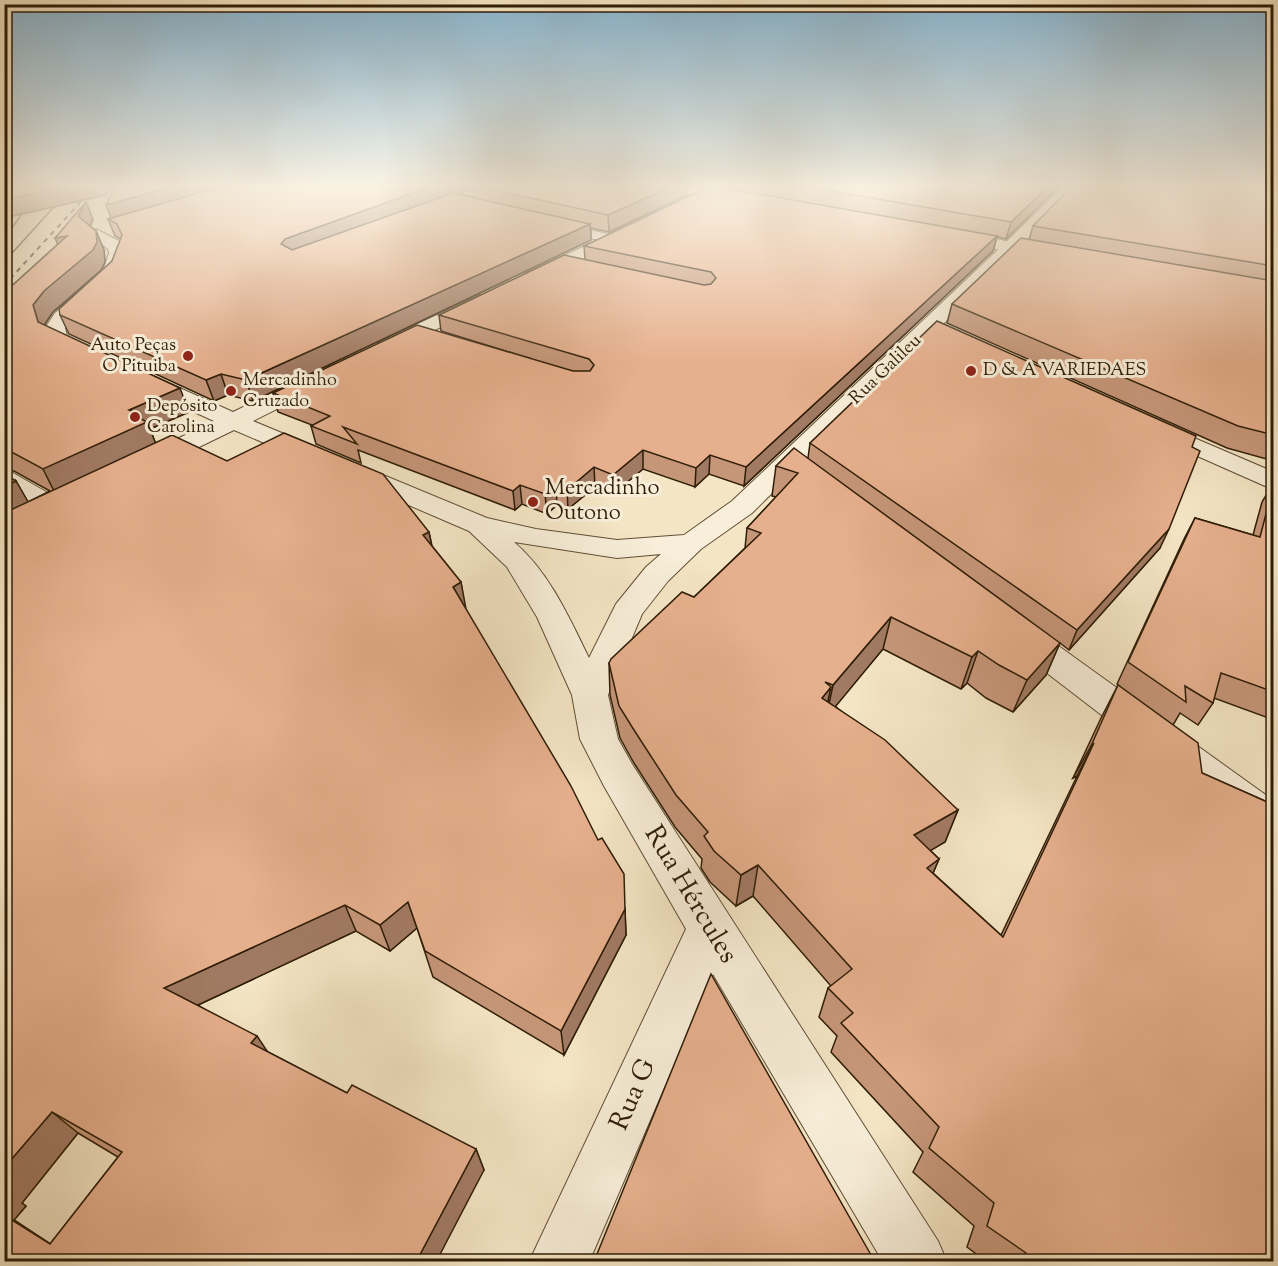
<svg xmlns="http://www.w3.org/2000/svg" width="1278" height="1266" viewBox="0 0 1278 1266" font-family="'Sorts Mill Goudy',serif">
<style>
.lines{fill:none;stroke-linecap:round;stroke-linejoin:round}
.service-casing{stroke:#604f36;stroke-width:2}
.minor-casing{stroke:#604f36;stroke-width:2}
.tertiary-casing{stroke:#604f36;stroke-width:2}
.service{fill:#f8eed9;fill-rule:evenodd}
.minor{fill:#f8eed9;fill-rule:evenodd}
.tertiary{fill:#f8eed9;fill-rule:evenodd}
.tram{stroke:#2f1d06;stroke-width:1.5}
.rail-far1{stroke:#2f1d06;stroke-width:2;stroke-dasharray:5 5;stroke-linecap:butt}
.rail{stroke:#2f1d06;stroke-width:3;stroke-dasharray:7 7;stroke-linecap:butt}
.wall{fill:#c69679;stroke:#2f1d06;stroke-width:1.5;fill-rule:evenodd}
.shaded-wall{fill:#a17a63;stroke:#2f1d06;stroke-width:1.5}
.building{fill:#e6af8d;stroke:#2f1d06;stroke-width:1.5}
.poi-dot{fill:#8f2418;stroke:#f8eed9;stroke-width:2}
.labels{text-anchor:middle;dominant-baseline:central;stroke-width:6;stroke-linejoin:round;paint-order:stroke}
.far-poi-label{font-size:18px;fill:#2f1d06;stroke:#f8eed9;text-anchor:start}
.far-street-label{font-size:18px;fill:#2f1d06;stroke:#f8eed9}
.poi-label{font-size:22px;fill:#2f1d06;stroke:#f8eed9;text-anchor:start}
.near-street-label{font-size:27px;fill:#2f1d06;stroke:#f8eed9}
</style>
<rect width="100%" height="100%" fill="#f4e5c4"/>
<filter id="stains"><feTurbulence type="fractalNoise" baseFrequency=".00333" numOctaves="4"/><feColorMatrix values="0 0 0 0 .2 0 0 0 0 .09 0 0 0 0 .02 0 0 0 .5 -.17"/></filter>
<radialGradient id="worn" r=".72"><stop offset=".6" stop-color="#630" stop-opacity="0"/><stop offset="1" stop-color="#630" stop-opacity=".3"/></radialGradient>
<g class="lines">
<g class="service-casing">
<g id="service">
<path d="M551 221 617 236 619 239 612 243 546 228 544 225 546 222Z"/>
<path d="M4 471 13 473 64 502 68 507 64 512C43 517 22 498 4 488Z"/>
</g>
</g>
<g class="minor-casing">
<g id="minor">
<path d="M624 228 630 230 632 233 630 236 538 281H526L523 277 526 273Z"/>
<path d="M96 229 121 242 127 253 117 278 70 321 65 328 67 336 98 351 101 356 98 361 90 362 82 361 50 343 45 328 55 313 103 271 109 253 108 249 88 234Z"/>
<path d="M1011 242 1056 250 1059 254 1056 258 1050 259 1015 253 752 513 701 549 668 581 642 614 608 695 618 739 632 764 938 1241 947 1262H883L713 974 589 1262H529L686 929 604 786 580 739 572 695 537 617 507 567 469 531 234 430 158 467 149 470 140 467 136 462 140 457 214 421 137 386 134 381 137 376 145 374 153 376 233 412 307 376 315 374 323 376 326 381 323 386 253 421 487 518 536 529 617 540 684 535 732 501 1005 243ZM514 542 617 558 661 554 646 567 616 604 589 658C569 617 549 572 514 542Z"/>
<path d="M480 295 487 297 490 301 487 305 393 350 386 352 379 350 376 346 379 342Z"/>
<path d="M1152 420 1274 472V490L1143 432 1140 427 1143 422Z"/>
<path d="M1016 621 1028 624 1274 801V841L1259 836 1004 640 1000 632 1004 624Z"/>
</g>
</g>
<g class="tertiary-casing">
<g id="tertiary">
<path d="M671 187C688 187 741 188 751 199L744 203 678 191Z"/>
<path d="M1063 187H1079L1017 251 1011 252 952 241 944 236 952 231 1007 241Z"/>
</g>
</g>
<use href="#service" class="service"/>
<use href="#minor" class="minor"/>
<use href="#tertiary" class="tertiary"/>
<g class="tram">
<path d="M4 240 40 187"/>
<path d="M4 262 72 187"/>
</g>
<path class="rail-far1" d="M10 279 78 205 89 187"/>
<path class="rail" d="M4 286 11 278"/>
</g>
<g class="wall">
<path d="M115 187H687V195L609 232 591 228V240L253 401 228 395 214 401 69 334 60 315 112 261 121 239 115 236 108 219 111 218ZM473 188 474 197 458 194Z"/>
<path d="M719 187H1059L1006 239 997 237 993 251 744 486 709 474 695 487 643 469 613 494 595 487 568 509 557 505 547 514 522 504 515 510 358 450 361 463 316 444 311 426 312 425 278 412 273 393 532 359 441 331 439 315 585 260 584 246Z"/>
<path d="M1274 187V461L1227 448 947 323 952 304 1029 240 1033 226Z"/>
<path d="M86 202 93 220 90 226 96 231 104 250 105 262 101 270 53 312 44 325 189 412 150 429 155 442 227 461 429 532 432 546 461 582 465 609 625 909 626 935 564 1055 433 977 417 928 390 951 356 931 198 1005 268 1052 347 1093 476 1149 484 1170 4 1262 16 481 28 502 50 491 14 471 4 470V293L58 244ZM78 1133 118 1157 50 1244 14 1220 26 1206 22 1203Z"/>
<path d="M810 443 1160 548 1069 650 1060 643 1046 675 1013 712 986 698 967 683 961 689 883 649 835 706 958 810 945 842 930 850 939 859 933 873 1001 935 1077 776 1073 778 1101 718 1118 685 1117 684 1184 539 1195 518 1253 535 1262 502 1274 482V720L1214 698 1213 703 1198 725 1180 713 1173 725 1202 773 1272 804 1274 803V1262H987L967 1247 974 1226 913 1172 923 1152 831 1052 837 1036 819 1017 828 988 831 986 753 896 736 906 710 882 701 868 702 859 675 827 634 763 620 738 610 695 609 663 694 597 745 548 747 528 776 497 772 496 776 466 808 458Z"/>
</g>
<g class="shaded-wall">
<path d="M64 187H111L106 195 4 218V200Z"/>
<path d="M171 187H230L112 221 106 205Z"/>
<path d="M430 187 473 188 289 256 281 244 285 239Z"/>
<path d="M670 187H687V195L609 232 608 215Z"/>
<path d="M1048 187H1059L1006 239 1011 222Z"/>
<path d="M86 202 93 220 86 234 78 216Z"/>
<path d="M590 224 591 240 253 401 246 380Z"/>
<path d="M96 231 104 250 105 262 101 270 53 312 43 327 38 322 33 305 44 291Z"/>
<path d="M67 236 64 258 55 238Z"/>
<path d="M997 236 993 251 744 486 746 467Z"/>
<path d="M221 374 228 395 214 401 206 380Z"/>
<path d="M180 388 189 412 150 429 157 447 56 495 43 469 129 410Z"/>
<path d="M643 450V469L613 494V475Z"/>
<path d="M710 455 709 474 695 487 696 468Z"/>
<path d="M594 467 595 487 568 509 567 490Z"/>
<path d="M16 481 31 507 4 519V487Z"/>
<path d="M520 485 522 504 515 510 513 491Z"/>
<path d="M556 486 557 505 547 514 545 494Z"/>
<path d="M1169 529 1160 548 1069 650 1077 630Z"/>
<path d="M429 532 434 558 423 535Z"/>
<path d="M461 582 466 609 453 587Z"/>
<path d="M891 617 883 649 826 718 833 685Z"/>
<path d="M1060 643 1046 675 1013 712 1027 680Z"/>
<path d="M978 651 967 683 961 689 972 657Z"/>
<path d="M831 687 824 720 822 698Z"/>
<path d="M1094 743 1077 776 1073 778 1091 746Z"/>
<path d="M958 810 945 842 903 867 914 835Z"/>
<path d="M939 859 926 890 927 868Z"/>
<path d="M758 865 753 896 736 906 741 875Z"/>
<path d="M408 902 417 928 390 951 380 925Z"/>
<path d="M345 905 356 931 183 1012 164 988Z"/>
<path d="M625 909 626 935 564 1055 561 1031Z"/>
<path d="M257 1036 273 1060 251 1043Z"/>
<path d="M52 1112 78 1133 22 1203 26 1206 14 1220 78 1262 4 1215V1168Z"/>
<path d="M476 1149 484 1170 436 1262H416Z"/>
</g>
<g class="building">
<path d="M4 187H64L4 200Z"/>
<path d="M115 187H171L106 205Z"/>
<path d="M220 187H430L285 239 281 244 292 250 453 193 590 224 246 380 221 374 206 380 60 315 59 309 112 261 122 235 117 224 108 219Z"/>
<path d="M480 187H670L608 215Z"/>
<path d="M708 187H719L997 236 746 467 710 455 696 468 643 450 613 475 594 467 567 490 556 486 545 494 520 485 513 491 343 427 357 444 311 426 330 416 273 393 417 325 573 371H590L594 365 589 359 439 315 564 255 704 285 711 284 716 278 711 272 584 246Z"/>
<path d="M808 187H1048L1011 222Z"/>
<path d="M1071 187H1274V266L1033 226Z"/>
<path d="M86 202 78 216 96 231 97 242 93 250 44 291 33 305 38 322 180 388 129 410 139 414 135 416 147 422 43 469 4 448V293L67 236 55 238Z"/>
<path d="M1021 238 1274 281V435L1238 426 952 304Z"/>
<path d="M937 321 1196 436 1192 447 1200 451 1169 529 1077 630 810 443Z"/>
<path d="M284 433 383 474 429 532 423 535 461 582 453 587 571 786 598 840 602 838 624 874 625 909 561 1031 425 951 408 902 380 925 345 905 164 988 257 1036 251 1043 347 1093 352 1085 476 1149 416 1262H4V1215L50 1244 122 1152 52 1112 4 1168V513L172 435 227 461Z"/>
<path d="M794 448 1060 643 1027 680 999 665 978 651 972 657 891 617 833 685 825 682 831 687 822 698 885 740 958 810 914 835 939 859 927 868 1003 937 1094 743 1091 746 1118 685 1198 743 1202 773 1274 805V1262H1023L1026 1253 987 1226 994 1203 929 1148 939 1127 841 1023 853 1013 828 988 852 969 758 865 741 875 714 851 704 836 708 832 676 795 634 730 619 706 609 663 611 659 682 592 694 597 761 533 747 528 798 473 776 466Z"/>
<path d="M4 474 16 481 4 487Z"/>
<path d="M1274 483V692L1221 673 1213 703 1185 686 1186 702 1128 662 1195 518 1260 537Z"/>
<path d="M711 974 875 1262H599L595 1259Z"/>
</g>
<linearGradient id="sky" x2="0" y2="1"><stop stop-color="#89b8d5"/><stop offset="0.51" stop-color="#faf3e4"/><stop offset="1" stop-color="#faf3e4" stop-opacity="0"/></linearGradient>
<rect width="1278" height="365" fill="url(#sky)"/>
<g class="poi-dot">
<circle cx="188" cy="356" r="6"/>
<circle cx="971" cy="371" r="6"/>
<circle cx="231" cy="391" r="6"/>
<circle cx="135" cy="417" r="6"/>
<circle cx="533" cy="502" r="6"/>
</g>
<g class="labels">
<g class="far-poi-label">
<text x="176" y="346" text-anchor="end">Auto Peças<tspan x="176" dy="21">O Pituiba</tspan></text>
<text x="983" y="371">D &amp; A VARIEDAES</text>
<text x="243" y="381">Mercadinho<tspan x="243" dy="21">Cruzado</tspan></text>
<text x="147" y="407">Depósito<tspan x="147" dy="21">Carolina</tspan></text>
</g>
<g class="far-street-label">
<text transform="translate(886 370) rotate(-44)">Rua Galileu</text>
</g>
<g class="poi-label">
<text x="545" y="489">Mercadinho<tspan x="545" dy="25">Outono</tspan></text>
</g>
<g class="near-street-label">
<text transform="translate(690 895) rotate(59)">Rua Hércules</text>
<text transform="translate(634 1095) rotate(-66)">Rua G</text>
</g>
</g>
<rect width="1278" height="1266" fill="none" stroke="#f4e5c4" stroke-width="24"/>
<rect x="6" y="6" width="1266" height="1254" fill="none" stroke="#2f1d06" stroke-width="3"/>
<rect x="12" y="12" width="1254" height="1242" fill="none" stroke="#2f1d06" stroke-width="1.5"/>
<rect width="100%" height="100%" filter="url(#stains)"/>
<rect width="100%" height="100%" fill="url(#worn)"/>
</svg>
